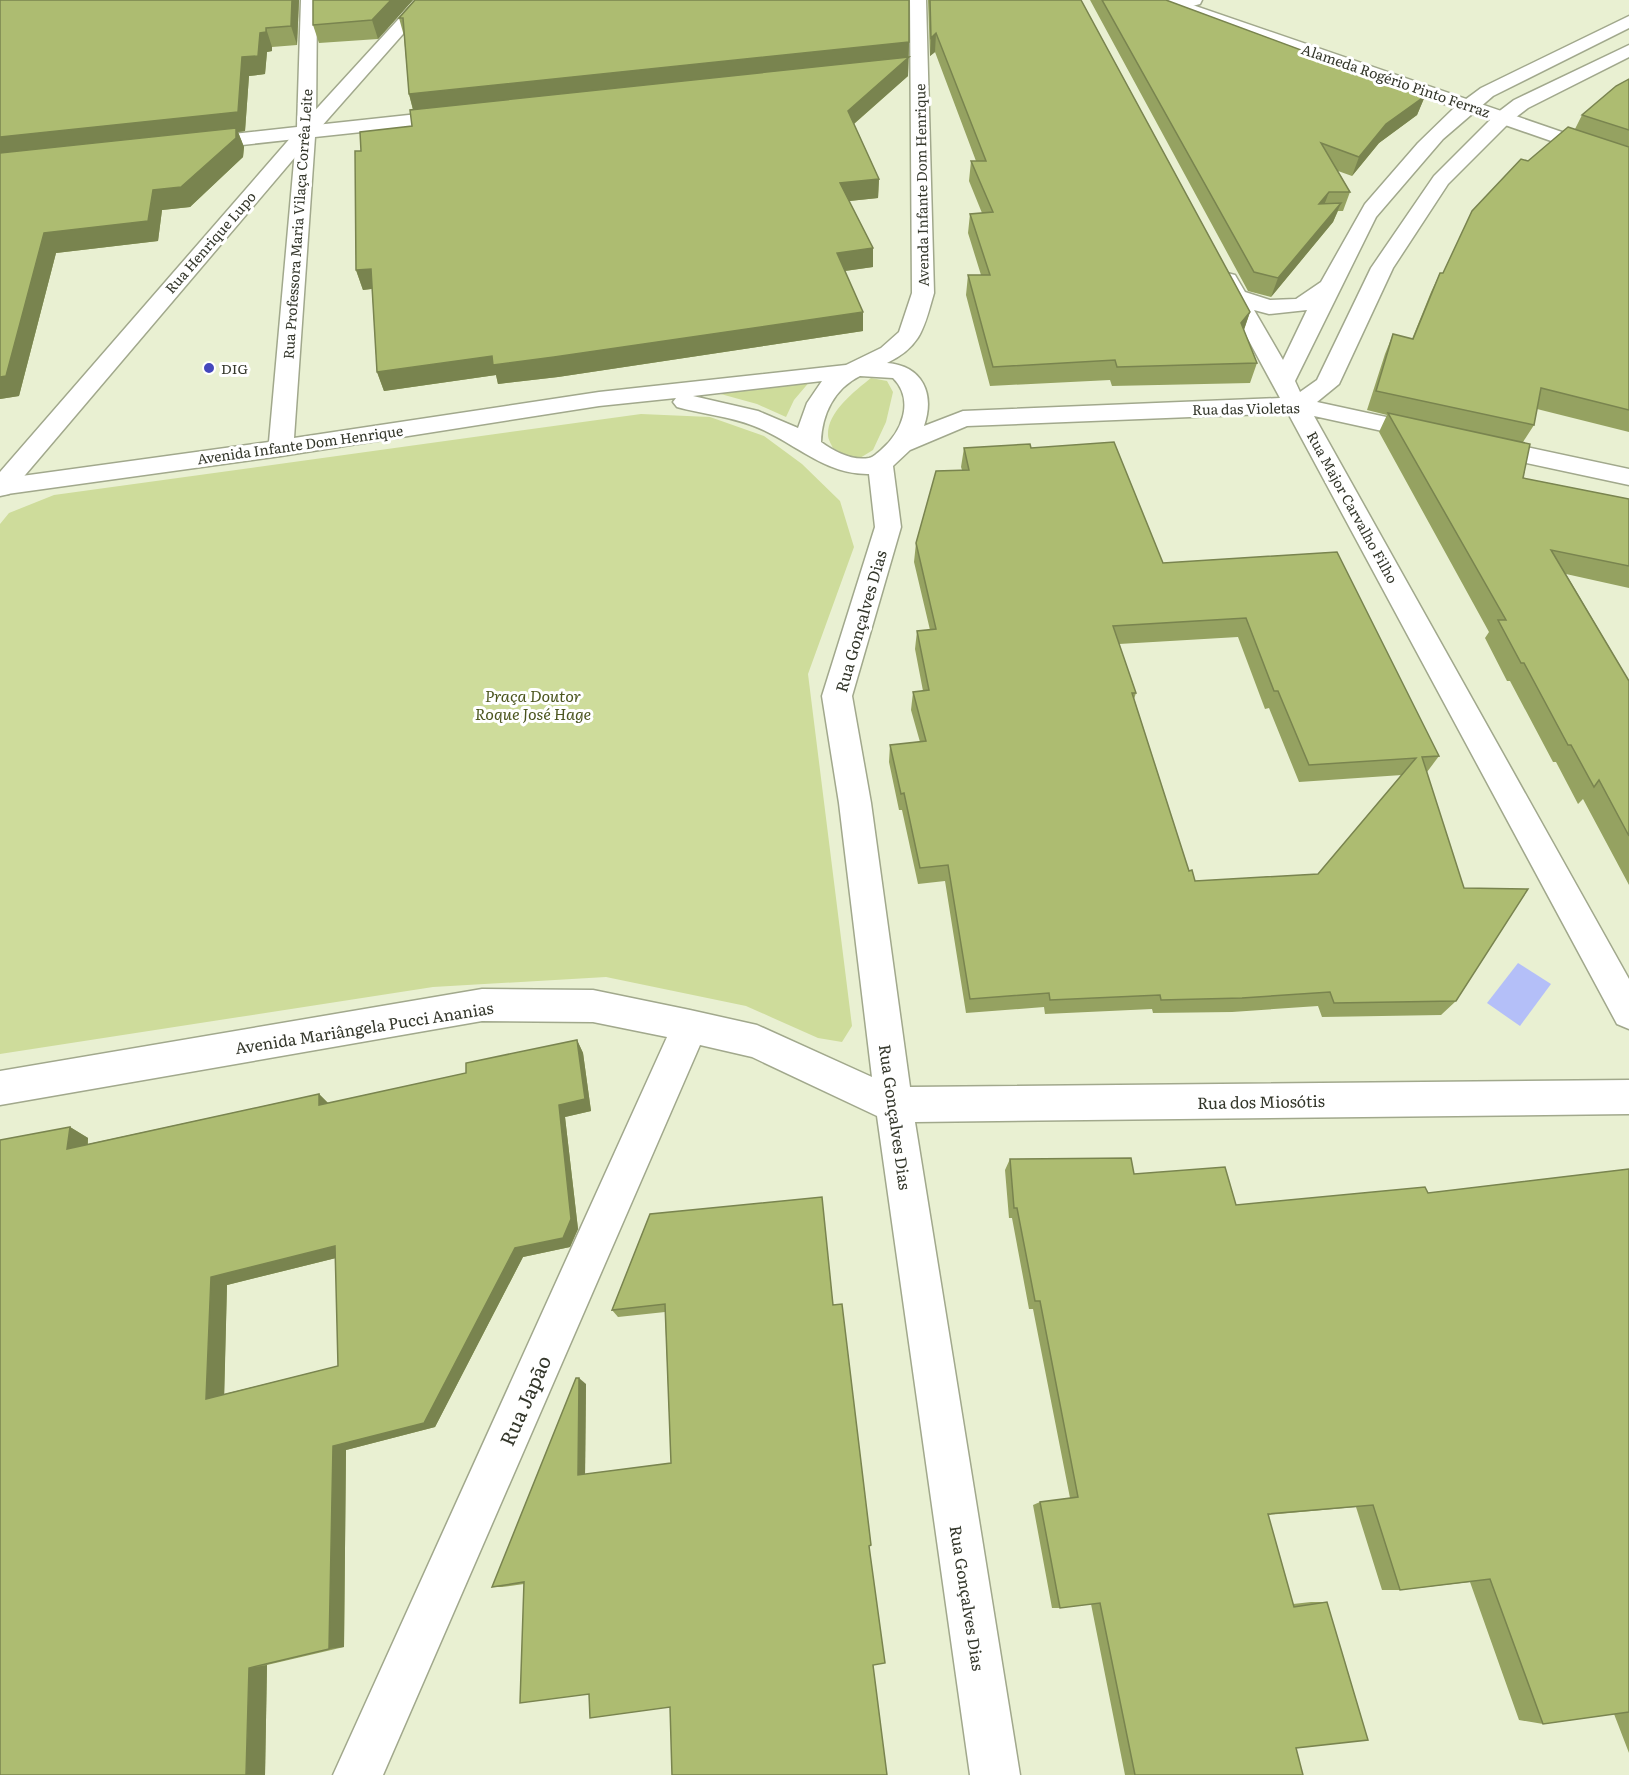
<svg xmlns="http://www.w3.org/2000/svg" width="1629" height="1775" viewBox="0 0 1629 1775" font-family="Literata,serif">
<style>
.green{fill:#cedc9b}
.water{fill:#b4bff8}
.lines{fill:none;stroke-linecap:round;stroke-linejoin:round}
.minor-casing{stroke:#a1a88c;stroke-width:3}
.tertiary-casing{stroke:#a1a88c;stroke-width:3}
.minor{fill:#fff;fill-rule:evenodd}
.tertiary{fill:#fff;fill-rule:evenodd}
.wall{fill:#95a261;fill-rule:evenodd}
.shaded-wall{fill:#79844f}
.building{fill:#adbc71;stroke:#79844f;stroke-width:1.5;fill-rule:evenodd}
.poi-dot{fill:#4447bc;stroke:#fff;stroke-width:2}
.labels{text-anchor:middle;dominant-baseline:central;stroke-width:6;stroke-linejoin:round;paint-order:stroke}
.far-street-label{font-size:14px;fill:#34372b;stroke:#fff}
.far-poi-label{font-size:14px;fill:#34372b;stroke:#fff;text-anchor:start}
.street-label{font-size:16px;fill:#34372b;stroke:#fff}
.park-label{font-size:16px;font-style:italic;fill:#4b551e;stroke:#fff}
.near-street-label{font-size:20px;fill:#34372b;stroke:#fff}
</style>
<rect width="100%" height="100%" fill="#e9f0d2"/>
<g class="green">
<path d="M871 378 887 381 893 392 886 422 873 450 860 458 846 455 833 448C831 444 828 439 828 435 827 412 855 391 871 378Z"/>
<path d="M811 380 794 400 786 417 757 404 717 393Z"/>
<path d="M641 414 710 417 764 436 802 464 840 501 854 547 808 674 852 1026 842 1042 818 1038 746 1006 606 977 433 987 0 1054V524L9 513 54 495Z"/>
</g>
<path class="water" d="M1518 963 1551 984 1520 1026 1487 1003Z"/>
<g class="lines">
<g class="minor-casing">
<g id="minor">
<path d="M301 0H317L316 125 455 110 462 112 464 116 462 120 455 122 315 137 294 438 599 392 846 365 881 348 899 332 912 293 910 0H926L934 293C924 327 922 346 887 363 923 366 935 394 924 426L963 411 1280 398 1216 280 1219 275 1227 273 1235 275 1245 292 1270 300 1296 299 1321 282 1365 204 1418 143 1454 108 1481 88 1629 16V28L1493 96 1443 139 1376 217 1295 381 1300 392 1317 380 1371 268 1434 176 1497 113 1514 100 1629 45V57L1528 108 1511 121 1448 184 1393 268 1339 384 1317 402 1437 428 1440 433 1437 438 1428 441 1314 416 1629 979V1029L1617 1024 1288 413 967 426 910 450 893 466 901 527 852 696 871 803 910 1087 1629 1080V1114L915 1122 1020 1775H970L877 1116 752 1057 700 1045 383 1775H333L667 1037 593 1022 482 1021 0 1105V1071L482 989 593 990 690 1010 757 1025 872 1077 839 803 822 696 875 527 869 474C824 475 793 441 754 426 729 416 702 414 677 407L673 402 676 398 599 406 281 456 0 495V479L269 442 296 139 196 150 189 148 186 144 189 140 196 138 297 127ZM1254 310 1269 314 1307 310 1283 360ZM860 376 893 378C915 400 902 432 881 450 877 453 874 457 869 458 852 461 835 452 821 442 822 414 834 389 860 376ZM822 381 807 403 798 428 758 411 693 396Z"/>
<path d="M1177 0H1202L1200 4 1178 10 1170 5Z"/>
<path d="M1484 438 1629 469V485L1475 452 1472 446 1475 440Z"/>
</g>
</g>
<g class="tertiary-casing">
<g id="tertiary">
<path d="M416 0H433L313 136 9 494 0 496V472L299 128Z"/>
<path d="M1154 0H1178L1629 155V168L1156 4Z"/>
</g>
</g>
<use href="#minor" class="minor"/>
<use href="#tertiary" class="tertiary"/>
</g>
<g class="wall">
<path d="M0 0H299L297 45 272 47V51L267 52 265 74 249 76 245 131 238 132 244 147 243 157 190 207 162 210 158 241 56 253 19 396 0 399Z"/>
<path d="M313 0H413L378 39 319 43 313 25Z"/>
<path d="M928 0H1081L1250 312 1244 330 1257 363 1250 383 1112 386 1110 380 990 386 966 295 968 275H981L968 233 970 214 982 213 969 181 971 161H976L935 52 930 56Z"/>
<path d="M1090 0H1166L1425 96 1417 115 1379 143 1352 176 1338 171 1350 192 1343 211H1338L1333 222 1271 297 1248 291Z"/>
<path d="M399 18 909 42 908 76 854 124 879 179 878 198 849 201 873 248V267L845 271 863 331 558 377 498 384 496 375 384 391 377 372 372 289 363 290 356 270 361 151 412 126 413 110 409 94 404 36Z"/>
<path d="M1629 79V432L1537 409 1534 425 1523 442V478L1629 499V588L1566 574 1629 681V885L1583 799 1578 804 1556 762H1553L1510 681H1507L1485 638 1489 632 1379 432 1387 415 1367 410 1385 354 1393 334 1412 339 1431 292 1440 273H1443L1528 161 1575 129 1582 115Z"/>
<path d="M964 448H1031L1163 563 1337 552 1439 756 1427 772 1456 1001 1441 1015 1322 1017 1318 1006 1232 1012 1153 1013 1152 1009 1045 1014 1044 1007 966 1013 945 881 918 884 902 810H899L889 762 890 745 920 742 911 710 913 692 923 691 915 649 917 631 930 630 914 562 916 543 962 470 961 467ZM1238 637 1265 709 1269 708 1299 782 1402 775 1318 874 1195 881 1189 871 1134 699 1136 693 1119 644Z"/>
<path d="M577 1040 583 1053 591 1111 565 1117 578 1229 570 1247 523 1257 435 1427 346 1450 344 1647 267 1665 265 1775 70 1127 88 1138V1144L319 1094 328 1103 466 1073ZM336 1258 338 1366 224 1394 227 1285Z"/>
<path d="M1010 1159 1134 1174 1236 1205 1428 1193 1629 1169V1753L1614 1714 1543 1724 1519 1720 1470 1582 1400 1590H1382L1356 1507 1268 1515 1293 1604 1311 1602H1327L1296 1748 1303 1775H1125L1091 1604 1060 1608H1052L1033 1505 1040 1502 1070 1498 1033 1309H1029L1012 1218H1009L1005 1170Z"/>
<path d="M650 1214 833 1305 869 1546 873 1665 670 1707 589 1694 524 1584 502 1587H492L586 1384 585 1474 671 1463 665 1312 618 1317 612 1310Z"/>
</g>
<g class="shaded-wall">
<path d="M292 0H299L297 45 291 26Z"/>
<path d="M391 0H413L378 39 372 20Z"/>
<path d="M266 28 272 47V51L267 52 265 74 249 76 245 131 238 132 244 147 243 157 190 207 162 210 158 241 56 253 19 396 0 399V137L242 57 260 33Z"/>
<path d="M936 33 935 52 930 56 931 38Z"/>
<path d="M909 42 908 76 848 129V111L414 113 409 94Z"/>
<path d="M1425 96 1417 115 1379 143 1352 176 1359 157 1386 124Z"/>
<path d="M879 179 878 198 840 202V183Z"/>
<path d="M1329 192 1322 211 1319 204Z"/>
<path d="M1341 203 1333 222 1271 297 1278 278Z"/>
<path d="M873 248V267L837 272V253Z"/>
<path d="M371 269 378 288 363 290 356 270Z"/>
<path d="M863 312V331L558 377 498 384 496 375 384 391 377 372 492 356Z"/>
<path d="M1250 312 1243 332 1241 323Z"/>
<path d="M577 1040 583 1053 591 1111 565 1117 578 1229 570 1247 523 1257 435 1427 346 1450 344 1647 329 1649 333 1446 559 1105Z"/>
<path d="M319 1094 331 1106 319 1105Z"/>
<path d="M70 1127 88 1138 86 1160 67 1149Z"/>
<path d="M335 1246 348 1255 227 1285 224 1404 206 1399 211 1277Z"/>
<path d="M579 1378 586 1384 585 1478 578 1475Z"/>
<path d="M267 1665 265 1775H246L249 1668Z"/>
</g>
<g class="building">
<path d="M0 0H292L291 26 266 28V32L260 33 258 56 242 57 238 112 0 137Z"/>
<path d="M313 0H391L372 20 313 25Z"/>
<path d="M415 0H909V42L409 94 403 18H399Z"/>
<path d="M930 0H1081L1250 312 1241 323 1257 363 1117 367 1115 360 993 367 968 275H990L970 214 993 212 971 161H986L936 33 931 38Z"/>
<path d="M1102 0H1166L1425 96 1386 124 1359 157 1321 143 1350 192H1329L1319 204 1341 203 1278 278 1254 272Z"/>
<path d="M909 57 848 111 879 179 840 183 873 248 837 253 863 312 554 357 493 365 492 356 377 372 371 269 356 270 355 151H361L360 132 412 126 410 110Z"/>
<path d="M1629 79V130L1582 115 1616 86Z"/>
<path d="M1568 127 1629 147V410L1541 388 1534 425 1376 391 1393 334 1413 339 1440 273H1443L1472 211 1521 159 1528 161Z"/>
<path d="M236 128V138L181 187 153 190 148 221 44 233 6 376 0 377V153Z"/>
<path d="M1388 413 1530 444 1523 478 1629 499V566L1551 550 1629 681V836L1599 780 1594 787 1571 745H1568L1524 663H1521L1498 620H1506Z"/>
<path d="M1114 442 1163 563 1337 552 1439 756 1422 757 1464 888 1528 889 1456 1001 1334 1003 1330 992 1242 998 1161 1000 1160 995 1050 1000 1049 993 970 999 948 865 920 868 904 793 901 794 890 745 926 741 913 692 929 690 917 631 936 629 916 543 936 471 969 470 964 448 1030 444 1031 448ZM1246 618 1274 691H1278L1309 765 1416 758 1318 874 1195 881 1192 870 1189 871 1132 693H1136L1113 626Z"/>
<path d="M577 1040 585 1099 559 1105 571 1219 563 1238 515 1248 424 1423 333 1446 329 1649 249 1668 246 1775H0V1140L70 1127 67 1149 319 1094V1105L466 1073V1063ZM335 1246 338 1366 206 1399 211 1277Z"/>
<path d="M1131 1158 1134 1174 1225 1167 1236 1205 1425 1187 1428 1193 1629 1169V1712L1543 1724 1490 1579 1400 1590 1373 1505 1268 1514 1294 1607 1327 1602 1368 1740 1296 1748 1303 1775H1135L1100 1603 1060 1608 1040 1502 1078 1497 1040 1301H1035L1017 1208H1014L1010 1159Z"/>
<path d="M822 1197 833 1305 842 1304 871 1545 869 1546 885 1663 873 1665 887 1775H672L670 1707 590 1718 589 1694 520 1703 524 1582 492 1587 576 1378H579L578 1475 671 1463 665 1304 612 1310 650 1214Z"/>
</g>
<circle class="poi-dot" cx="209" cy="368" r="6"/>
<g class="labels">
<g class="far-street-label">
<text transform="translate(1396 80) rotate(19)">Alameda Rogério Pinto Ferraz</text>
<text transform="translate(921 185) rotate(-91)">Avenda Infante Dom Henrique</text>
<text transform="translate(297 224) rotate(-86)">Rua Professora Maria Vilaça Corrêa Leite</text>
<text transform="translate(210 242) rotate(-49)">Rua Henrique Lupo</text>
<text transform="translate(1246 408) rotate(-1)">Rua das Violetas</text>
<text transform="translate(300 444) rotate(-8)">Avenida Infante Dom Henrique</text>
<text transform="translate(1353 507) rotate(61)">Rua Major Carvalho Filho</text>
</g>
<g class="far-poi-label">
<text x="221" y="368">DIG</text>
</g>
<g class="street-label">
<text transform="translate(860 621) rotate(-74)">Rua Gonçalves Dias</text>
<text transform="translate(364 1027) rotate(-9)">Avenida Mariângela Pucci Ananias</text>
<text transform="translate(1261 1101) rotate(-1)">Rua dos Miosótis</text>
<text transform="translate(896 1117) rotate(82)">Rua Gonçalves Dias</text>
<text transform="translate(968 1598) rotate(81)">Rua Gonçalves Dias</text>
</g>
<g class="park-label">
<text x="533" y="695">Praça Doutor<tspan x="533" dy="18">Roque José Hage</tspan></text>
</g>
<g class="near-street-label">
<text transform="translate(524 1400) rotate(-66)">Rua Japão</text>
</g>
</g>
</svg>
